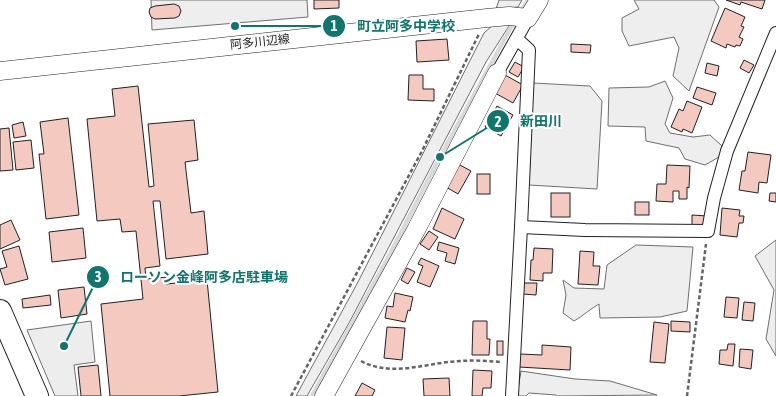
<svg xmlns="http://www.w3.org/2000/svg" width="776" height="396" viewBox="0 0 776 396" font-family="'Asap Condensed','Noto Sans JP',sans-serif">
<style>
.green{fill:#eee;stroke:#6f6f6f}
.parking{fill:#ededed;stroke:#6f6f6f}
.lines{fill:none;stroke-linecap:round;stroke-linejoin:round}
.stream{stroke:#d9d9d9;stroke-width:4.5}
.building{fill:#f3c9c0;stroke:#222}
.street-casing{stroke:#222;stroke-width:14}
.secondary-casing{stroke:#222;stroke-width:19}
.highway-casing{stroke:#222;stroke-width:24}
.path{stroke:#646464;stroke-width:2.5;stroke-dasharray:4 2.5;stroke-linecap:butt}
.street{stroke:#fff;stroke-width:12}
.secondary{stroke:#fff;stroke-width:18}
.highway{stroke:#fff;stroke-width:22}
.labels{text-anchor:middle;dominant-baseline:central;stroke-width:4;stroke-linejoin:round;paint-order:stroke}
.street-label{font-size:12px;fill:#222;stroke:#fff}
.leader{fill:none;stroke:#0f766e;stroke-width:2}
.callout-dot{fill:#0f766e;stroke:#fff;stroke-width:2}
.mark-label{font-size:15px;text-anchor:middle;font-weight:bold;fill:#fff}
.callout-label{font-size:14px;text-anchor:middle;font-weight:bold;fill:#0f766e;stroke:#fff;stroke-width:4;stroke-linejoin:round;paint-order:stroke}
</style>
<rect width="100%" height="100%" fill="#fff"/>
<g class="green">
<path d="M151 0H307L308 17 152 30Z"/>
<path d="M499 0H522L518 7 496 9Z"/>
<path d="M634 0H714L719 7 689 91 673 76 679 48 674 37 629 46 622 31V18L639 9Z"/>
<path d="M494 24H508L509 26 486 62 349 323 307 396H296L358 282 484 33Z"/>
<path d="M665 81 673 98 665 124 670 133 693 137 710 135 722 146 719 157 705 165 685 159 679 148 646 141 645 127 608 126 609 88 649 87Z"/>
<path d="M533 83 590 86 602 101 597 189 529 185Z"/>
<path d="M776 240V356L766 339 774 290 755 256Z"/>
<path d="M636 245 693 247 687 311 660 317 600 318 599 304C590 309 583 316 574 321L563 313 566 295 563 280 574 288 604 289 607 265Z"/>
<path d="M521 371 575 379 610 381 657 395 557 396 556 395 529 393 526 396H517Z"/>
</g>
<path class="parking" d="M91 321 95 362 74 365 78 396H55L27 330Z"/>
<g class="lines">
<g class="stream">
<path d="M519 14 528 0"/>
<path d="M312 396 388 258 440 157 515 20"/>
</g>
</g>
<g class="building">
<path d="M314 0H339V8L314 9Z"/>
<path d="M726 0H765L762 9 741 2 740 5Z"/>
<path d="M174 4 179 6 181 11 179 16 175 18 155 19 151 17 149 12 150 8 155 6Z"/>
<path d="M725 8 745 17 741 26 744 27 739 37 743 39 740 46 736 45 735 47 727 44 726 48 711 41Z"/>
<path d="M447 39 449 60 417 62 416 41Z"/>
<path d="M571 44 591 45 590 53 571 52Z"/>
<path d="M744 60 754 65 749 73 740 68Z"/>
<path d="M515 62 524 67 518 77 509 72Z"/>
<path d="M707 63 719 66 717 76 705 73Z"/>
<path d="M409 75H423V89H434V101L408 100Z"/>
<path d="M505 75 523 85 513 103 495 93Z"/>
<path d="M138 86 149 187 154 186 148 124 194 120 198 160 185 162 191 213 204 211 208 254 166 259 160 201H153L160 266 145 268 146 279 168 277 166 284 207 280 218 392 179 396H110L101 304 143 299 136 231 122 232 120 219 97 221 87 119 115 116 112 89Z"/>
<path d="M697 87 716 93 712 105 693 98Z"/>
<path d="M687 101 702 107 692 133 683 129 682 132 671 127 679 109 683 111Z"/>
<path d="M497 106 513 115 501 136 485 127Z"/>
<path d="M68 118 79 215 46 219 39 154H44L40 122Z"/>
<path d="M23 122 26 136 14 138 12 125Z"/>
<path d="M9 128 13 170 0 171V129Z"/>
<path d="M31 140 34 168 16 170 13 142Z"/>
<path d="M748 152 771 155 767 183 759 182 758 193 739 190 742 171H745Z"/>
<path d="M458 164 471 171 458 194 446 187Z"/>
<path d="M667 165 690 166 689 188 687 187V199H679V191H673V202L656 201 657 184H666Z"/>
<rect x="477" y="174" width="13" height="20"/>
<rect x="551" y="193" width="19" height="24"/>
<path d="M770 193H776V202L769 201Z"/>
<rect x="635" y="202" width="14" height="13"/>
<path d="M442 208 464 219 455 239 433 229Z"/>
<path d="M722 208 740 210 739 216H744L743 223H739L737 237 720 235Z"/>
<path d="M692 215 707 216 706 226 692 225Z"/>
<path d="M11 220 20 240 0 249V225Z"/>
<path d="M83 228 86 258 52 262 49 232Z"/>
<path d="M429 231 438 237 429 250 420 244Z"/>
<path d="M439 242 459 248 455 264 445 261 447 253 437 250Z"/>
<path d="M19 246 28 279 5 285 0 269 7 267 2 251Z"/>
<path d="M534 248 553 249 552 273H543V281L530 280 531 260H533Z"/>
<path d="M580 251 594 252 593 266H600L598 285 578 284Z"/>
<path d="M421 258 439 266 430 287 417 282 423 266 418 264Z"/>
<path d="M407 268 415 272 408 284 401 280Z"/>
<path d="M524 283H537L536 295 523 294Z"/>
<path d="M84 287 87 314 61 318 58 290Z"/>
<path d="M395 293 413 297 410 311 408 310 405 322 385 318 387 306 393 307Z"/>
<path d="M50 295 51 305 23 308 22 299Z"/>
<path d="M726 297 739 298 737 318 724 317Z"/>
<path d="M744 302 755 303 753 321 742 320Z"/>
<path d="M473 321H487V339H490L489 355H472Z"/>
<path d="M671 321 690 322V332L671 331Z"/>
<path d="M654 322 669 324 665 363 650 362Z"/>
<path d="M387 327 405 328 402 360 384 358Z"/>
<rect x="497" y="341" width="6" height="14"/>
<path d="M728 344H735L733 366 719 364 720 350H727Z"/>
<path d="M542 345 571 347 570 370 519 367 520 354 542 355Z"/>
<path d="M740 349 753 350 751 369 739 367Z"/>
<path d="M98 365 101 396H81L78 367Z"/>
<path d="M473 370 492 371 491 388H483L482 396H472Z"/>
<path d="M449 378 450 396H424L423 379Z"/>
<path d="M362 383 375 390 372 396H355Z"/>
</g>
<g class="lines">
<g class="street-casing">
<g id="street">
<path d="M497 73 528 18"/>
<path d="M521 227 585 230 708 231 714 198 727 151 776 33"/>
<path d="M512 396 521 227 529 50 517 39"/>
</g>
</g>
<g class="secondary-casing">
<g id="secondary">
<path d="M0 71 487 18 509 16 528 18 539 0"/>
<path d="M324 396 416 230 497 73"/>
</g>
</g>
<g class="highway-casing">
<path id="highway" d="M0 311 37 396"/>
</g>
<g class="path">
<path d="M361 361C393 378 428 362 461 361 474 360 488 361 501 362"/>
<path d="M291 396 422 151 479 34"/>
<path d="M687 396 706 244"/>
</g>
<use href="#street" class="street"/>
<use href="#secondary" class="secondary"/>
<use href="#highway" class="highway"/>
</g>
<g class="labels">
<g class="street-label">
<text transform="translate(260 42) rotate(-6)">阿多川辺線</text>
</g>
</g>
<path class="leader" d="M235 26L334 26M440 157L498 121M64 346L98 277"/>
<g class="callout-dot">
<circle cx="235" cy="26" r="5"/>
<circle cx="440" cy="157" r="5"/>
<circle cx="64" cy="346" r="5"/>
<circle cx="334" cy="26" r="12"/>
<circle cx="498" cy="121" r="12"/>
<circle cx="98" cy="277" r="12"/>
</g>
<g class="mark-label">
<text x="334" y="31">1</text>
<text x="498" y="127">2</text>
<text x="98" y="282">3</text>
</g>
<g class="callout-label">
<text x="406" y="31">町立阿多中学校</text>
<text x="541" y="126">新田川</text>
<text x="204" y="282">ローソン金峰阿多店駐車場</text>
</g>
</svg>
